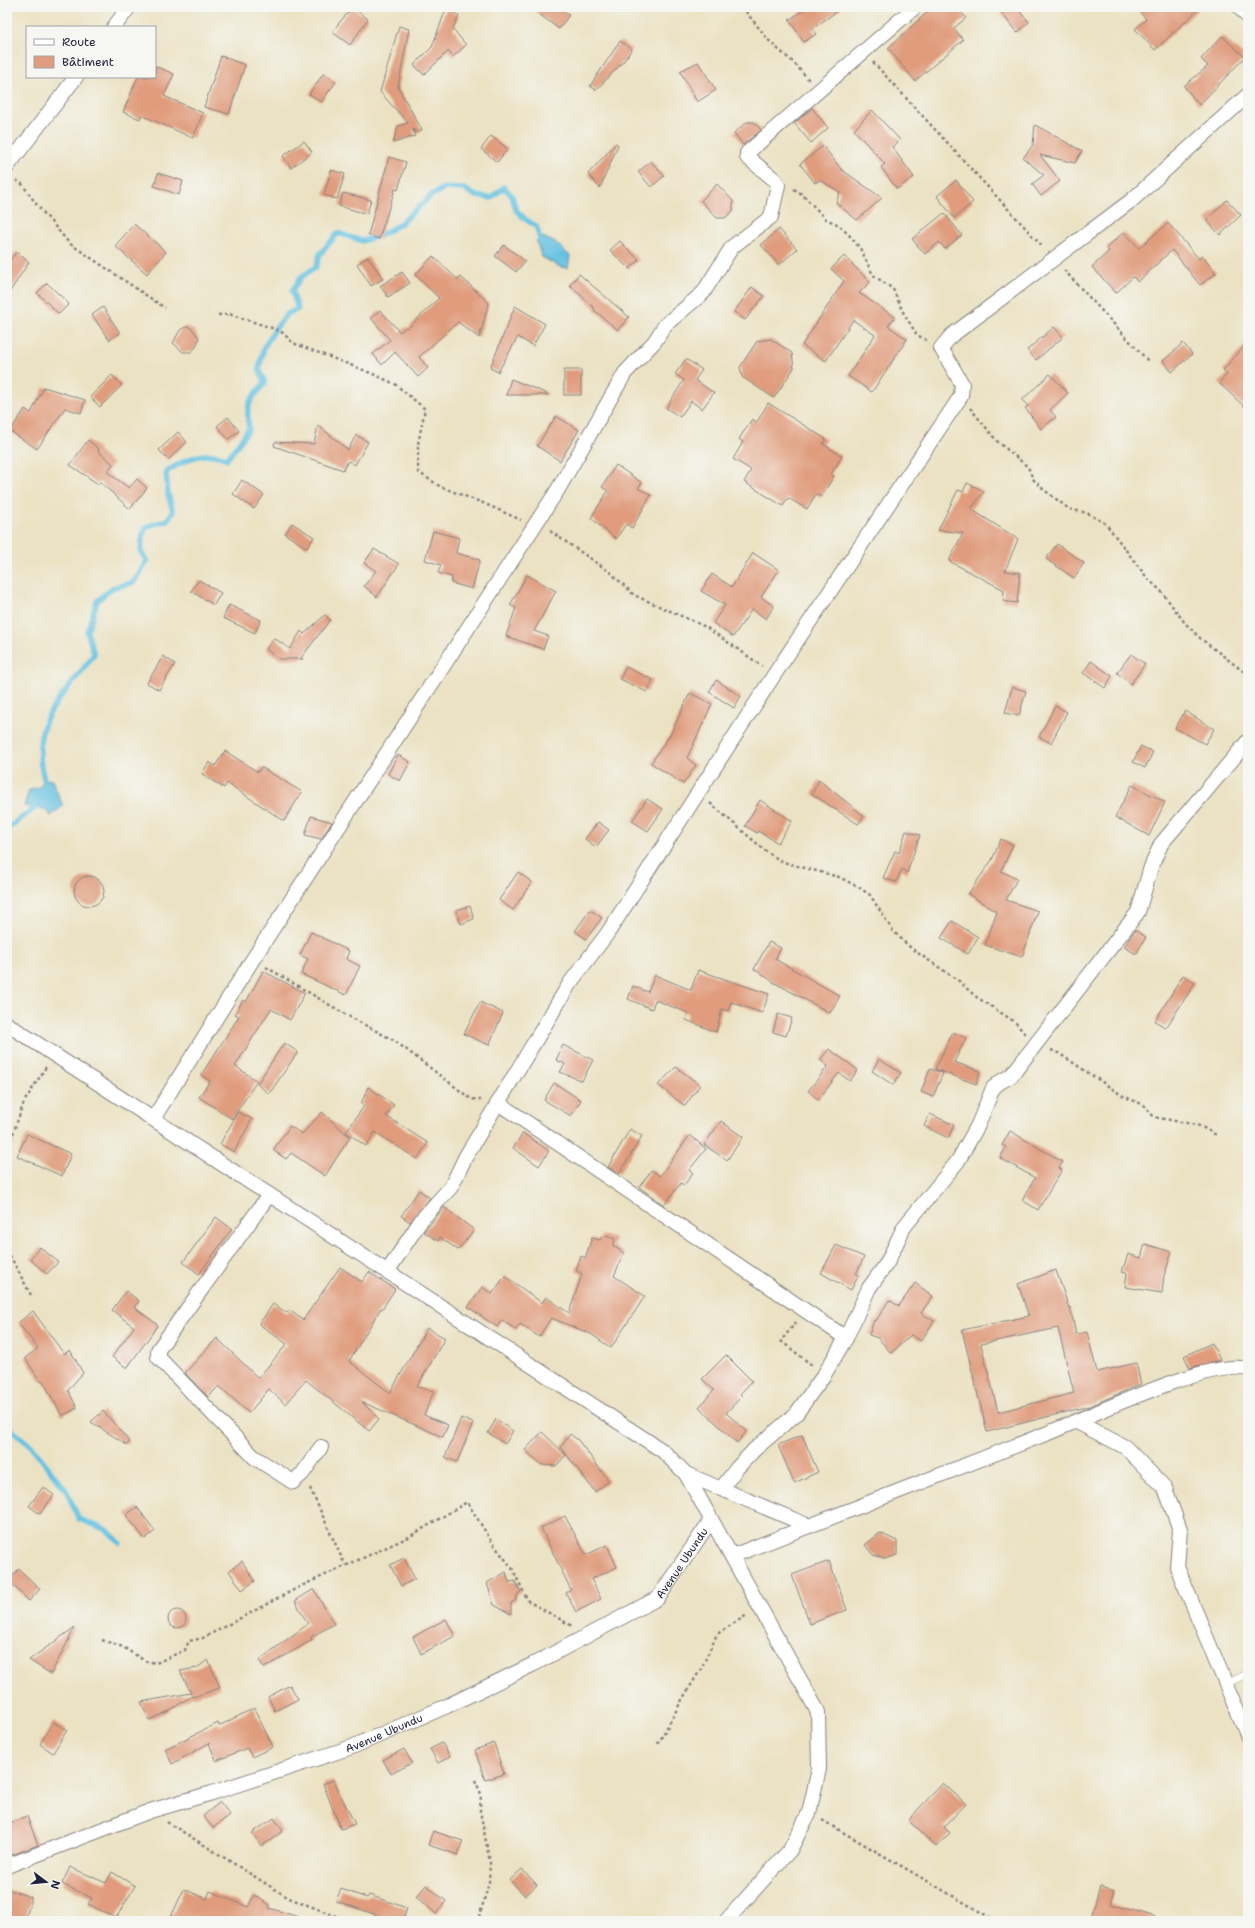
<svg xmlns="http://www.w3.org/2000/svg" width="1255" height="1928" viewBox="0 0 1255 1928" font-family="'Shantell Sans',sans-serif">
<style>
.water{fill:#63c1e1;stroke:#42728e}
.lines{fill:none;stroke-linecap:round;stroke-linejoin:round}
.stream{stroke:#63c1e1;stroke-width:5.5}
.building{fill:#e09c7d;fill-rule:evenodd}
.lane-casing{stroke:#86827f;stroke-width:8}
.street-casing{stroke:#86827f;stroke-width:16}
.path{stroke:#86827f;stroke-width:2.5;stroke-dasharray:3 3;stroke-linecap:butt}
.lane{stroke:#fff;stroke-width:7}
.street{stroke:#fff;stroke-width:14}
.labels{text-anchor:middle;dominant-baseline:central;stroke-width:3;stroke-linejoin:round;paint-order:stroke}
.street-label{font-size:11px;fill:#22223b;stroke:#f6f6f2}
</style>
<rect width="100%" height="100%" fill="#f6f6f2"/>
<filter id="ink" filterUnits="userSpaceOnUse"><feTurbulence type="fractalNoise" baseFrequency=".025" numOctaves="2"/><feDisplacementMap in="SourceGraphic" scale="8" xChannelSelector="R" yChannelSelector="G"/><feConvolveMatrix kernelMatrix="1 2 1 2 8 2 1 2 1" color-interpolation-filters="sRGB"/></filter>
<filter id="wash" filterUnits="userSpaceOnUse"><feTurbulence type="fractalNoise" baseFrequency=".012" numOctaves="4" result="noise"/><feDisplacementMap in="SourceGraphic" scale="16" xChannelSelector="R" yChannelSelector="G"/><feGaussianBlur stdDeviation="0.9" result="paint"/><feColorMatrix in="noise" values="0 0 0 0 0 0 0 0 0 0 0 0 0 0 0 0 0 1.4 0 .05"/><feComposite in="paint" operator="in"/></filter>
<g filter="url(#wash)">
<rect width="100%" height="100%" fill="#ebe2c3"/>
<g class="water">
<path d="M543 237 556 243 570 256 568 268 560 267 542 257 536 241Z"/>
<path d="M44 779 52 780 63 806 51 816 45 809 24 806 29 790 40 787Z"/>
</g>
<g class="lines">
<g class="stream">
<path d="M44 779C27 718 64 699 94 654L87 632 97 601 112 588 134 582 147 561 141 552C143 528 141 526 166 521L173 512 168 494 166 472C184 460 206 448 227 459L249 429C245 405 249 400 265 383L259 368 264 347 275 329 287 314 298 309 292 291 301 277 316 267 320 254 338 233 362 241 379 236 400 224 432 195 444 188 464 189 476 196 491 198 504 187 512 196 516 210 525 219 536 226 540 239"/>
<path d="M7 829 36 807"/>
<path d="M7 1426 31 1446 66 1490 79 1519 107 1530 120 1543"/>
</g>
</g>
<g id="blocks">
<g class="building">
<path d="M352 7 368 19 350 45 332 32Z"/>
<path d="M530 7H558L569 15 559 29Z"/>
<path d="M808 7H843L812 29 816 34 804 42 789 20Z"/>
<path d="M933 7H957L966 18 954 28 963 40 915 81 888 48Z"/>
<path d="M997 7H1016L1029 22 1017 33Z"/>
<path d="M1135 7H1201L1155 50 1135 29 1146 19Z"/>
<path d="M446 9 459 16 453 29 466 45 453 57 448 51 424 75 414 65 432 47Z"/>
<path d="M399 26 409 29 398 87 422 130 417 133 413 129 415 136 393 143 398 126 408 123 380 92Z"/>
<path d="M1222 36 1245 57 1199 105 1184 86 1208 66 1201 59Z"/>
<path d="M620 41 632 49 623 62 596 90 590 86Z"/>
<path d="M221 56 245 65 229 114 204 107Z"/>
<path d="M698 62 716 90 697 102 680 71Z"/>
<path d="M155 66 174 74 164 96 203 113 193 138 141 115 140 119 123 112 138 77H155Z"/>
<path d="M324 73 336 82 321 102 309 94Z"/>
<path d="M812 108 828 128 811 143 794 123Z"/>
<path d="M872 110 900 140 892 147 914 177 897 189 881 167 885 164 854 130Z"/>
<path d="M747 122H754L761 130 743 145 734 133Z"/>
<path d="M1035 125 1082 151 1075 163 1040 155 1060 181 1041 196 1032 184 1044 175 1023 158 1033 145Z"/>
<path d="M491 136 508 149 497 162 481 149Z"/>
<path d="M304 141 312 152 291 168 283 156Z"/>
<path d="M616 143 618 145 600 188 588 174Z"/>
<path d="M823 146 842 170 882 198 857 220 836 203 840 192 820 180 815 183 800 164Z"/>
<path d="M389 157 406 162 398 190 395 189 379 239 368 235Z"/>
<path d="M651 161 664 176 651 187 638 172Z"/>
<path d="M331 170 345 174 337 199 324 195Z"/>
<path d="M158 173 183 181 179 195 154 186Z"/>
<path d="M956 180 973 202 954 218 937 196Z"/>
<path d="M717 184 733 201V211L725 218H717L701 201Z"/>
<path d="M343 193 371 200 367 214 339 206Z"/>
<path d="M1227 200 1241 215 1220 235 1206 220Z"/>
<path d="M944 213 962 235 945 249 939 242 925 254 912 239Z"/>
<path d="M1168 223 1199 259 1202 256 1216 273 1200 285 1172 250 1138 282 1133 277 1116 293 1092 267 1109 251 1106 248 1124 232 1139 248Z"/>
<path d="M134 224 166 252 147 274 115 246Z"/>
<path d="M779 229 797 249 779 265 761 245Z"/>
<path d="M620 241 639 260 629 269 610 250Z"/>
<path d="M504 245 525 261 516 272 495 256Z"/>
<path d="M16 252 29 262 7 296V265Z"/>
<path d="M433 256 458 280 461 277 489 303 479 338 458 322 419 357 428 368 418 377 395 352 382 365 373 354 390 340 371 318 380 310 400 332 406 327 408 328 439 298 415 275Z"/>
<path d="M844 256 870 282 859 293 895 317 888 326 907 339 872 392 848 376 875 335 853 320 826 361 802 345 844 281 831 269Z"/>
<path d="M368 257 383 279 371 286 357 264Z"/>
<path d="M402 272 410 283 388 297 380 286Z"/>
<path d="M579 274 629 317 618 330 594 310 595 309 570 285Z"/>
<path d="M47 283 69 304 59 314 37 293Z"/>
<path d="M752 287 764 296 745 320 734 312Z"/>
<path d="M515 306 545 324 533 346 518 337 498 372 490 368Z"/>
<path d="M103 307 120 333 109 340 92 315Z"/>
<path d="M188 326 195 332 199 339 196 347 191 352H183L173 343 180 330Z"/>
<path d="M1054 327 1063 337 1036 360 1027 350Z"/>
<path d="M771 339 792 353 794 368 774 398 742 377 740 367 757 341Z"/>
<path d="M1248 342V410L1219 383 1227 374 1223 370Z"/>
<path d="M1183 343 1192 354 1172 372 1163 361Z"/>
<path d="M686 359 702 370 695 380 714 393 702 409 691 401 680 417 666 408 684 380 675 374Z"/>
<rect x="564" y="370" width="17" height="25"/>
<path d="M1050 374 1068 393 1050 410 1056 417 1041 429 1025 408 1028 406 1022 400Z"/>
<path d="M112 375 122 385 100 407 90 397Z"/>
<path d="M511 379 548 394V395H506Z"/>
<path d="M44 387 85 400 81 413 65 408 37 449 10 431 25 409 31 413Z"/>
<path d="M768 403 826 439 823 444 842 456 831 474 834 476 821 497 816 494 807 509 788 498 783 506 744 482 751 470 733 459 743 442 739 439 752 419 757 422Z"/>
<path d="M556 416 579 430 560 461 537 446Z"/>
<path d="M228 417 239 431 228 439 217 426Z"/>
<path d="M318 425 348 450 356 435 368 442 355 465 348 461 343 470 274 446 275 442 314 444Z"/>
<path d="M178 432 187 442 168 460 159 450Z"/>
<path d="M88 440 99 449 98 451 113 464 107 472 129 488 137 479 147 488 130 509 100 482 98 484 70 465Z"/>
<path d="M616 465 642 483 638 488 651 495 632 528 626 524 616 539 591 518 608 491 602 487Z"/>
<path d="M242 480 264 495 254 509 233 494Z"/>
<path d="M967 483 984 491 971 509 1018 539 1005 571 1020 573 1017 603 1003 601 1004 590 949 561 963 533 938 530 958 490 963 492Z"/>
<path d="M292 523 314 537 307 548 285 534Z"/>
<path d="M433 531 459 538 456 553 480 560 472 589 451 583 452 577 438 573 441 565 425 560Z"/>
<path d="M1057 544 1084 563 1074 578 1046 559Z"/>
<path d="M374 549 399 564 377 597 364 586 376 571 364 563Z"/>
<path d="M753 553 779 570 761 597 774 606 766 619 752 609 733 637 713 623 725 605 701 591 712 574 732 587Z"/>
<path d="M527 575 556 591 534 631 548 636 543 649 506 636 516 608 510 605Z"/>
<path d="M199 580 221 593 214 605 191 591Z"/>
<path d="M229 605 261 620 255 633 223 618Z"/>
<path d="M325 615 330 620 301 658 303 659H279L266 649 274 638 290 649 301 631 304 634Z"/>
<path d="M1131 654 1145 664 1131 684 1117 673Z"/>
<path d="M163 656 175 664 159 690 147 683Z"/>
<path d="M1091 661 1112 676 1105 688 1083 673Z"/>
<path d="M626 667 653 680 647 692 620 679Z"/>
<path d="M716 680 741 696 734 708 709 692Z"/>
<path d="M1012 687 1026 691 1019 716 1005 713Z"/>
<path d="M690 693 712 704 687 758 696 765 683 784 651 763 670 735Z"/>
<path d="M1055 706 1067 712 1051 743 1039 737Z"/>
<path d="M1185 711 1214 729 1205 744 1175 728Z"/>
<path d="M1141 746 1153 752 1145 768 1133 762Z"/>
<path d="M225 751 258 772 261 767 302 792 284 821 227 783 224 788 202 774 209 762 215 766Z"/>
<path d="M398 755 410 762 400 781 388 774Z"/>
<path d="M819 780 864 816 858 824 812 794Z"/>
<path d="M1132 785 1165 802 1149 836 1115 817Z"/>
<path d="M647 799 663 809 648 831 632 821Z"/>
<path d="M760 800 792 821 778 843 758 831 757 833 745 826Z"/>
<path d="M311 816 332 822 321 839 305 835Z"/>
<path d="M598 822 609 830 596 847 585 839Z"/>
<path d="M906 831 920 835 907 873 902 869 896 882 883 878 895 851 899 853Z"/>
<path d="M1001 839 1013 845 1001 871 1017 879 1006 900 1038 911 1022 957 985 945 997 912 968 894 992 860Z"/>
<path d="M518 872 532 882 513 910 499 900Z"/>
<circle cx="89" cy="891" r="15"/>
<path d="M470 906 474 919 461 924 456 910Z"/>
<path d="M590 910 602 918 586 939 575 931Z"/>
<path d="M952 921 978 937 968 954 941 938Z"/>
<path d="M1135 930 1146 937 1136 954 1124 947Z"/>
<path d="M311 932 349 951 346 959 360 966 346 995 301 974 308 959 300 955Z"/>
<path d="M769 942 781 948 775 959 840 996 830 1013 775 983 754 969Z"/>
<path d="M698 970 769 994 762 1013 731 1002 728 1011 722 1009 716 1032 686 1020 688 1013 655 1000 652 1009 628 999 633 986 648 992 655 975 691 990Z"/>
<path d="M263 971 305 993 290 1020 271 1009 235 1066 257 1081 232 1119 199 1097 210 1081 201 1075 229 1032 239 1016 235 1014 243 1000 246 1002Z"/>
<path d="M1183 975 1195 983 1166 1028 1155 1021Z"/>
<path d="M480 1002 503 1013 489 1045 464 1034Z"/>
<path d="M778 1014 792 1018 786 1036 773 1032Z"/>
<path d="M953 1032 966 1038 954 1062 980 1071 976 1084 935 1069Z"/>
<path d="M284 1043 298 1052 269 1094 257 1084Z"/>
<path d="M563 1045 593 1060 582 1081 560 1072 565 1064 556 1060Z"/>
<path d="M829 1049 858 1070 850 1081 839 1073 818 1100 808 1091 828 1066 820 1060Z"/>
<path d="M879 1059 901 1073 893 1085 872 1071Z"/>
<path d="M676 1067 700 1085 685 1106 658 1085Z"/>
<path d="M930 1069 943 1073 933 1097 921 1092Z"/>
<path d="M554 1083 581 1100 571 1116 544 1100Z"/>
<path d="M368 1087 394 1105 386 1116 428 1143 417 1159 375 1132 366 1146 346 1132 364 1106 361 1104Z"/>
<path d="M238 1112 252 1119 234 1152 220 1144Z"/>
<path d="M322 1112 350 1137 325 1176 291 1153 286 1159 273 1150 290 1126 302 1134Z"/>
<path d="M930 1114 954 1125 948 1138 924 1126Z"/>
<path d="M721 1121 743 1137 727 1160 704 1145Z"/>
<path d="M630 1129 642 1136 619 1174 608 1167Z"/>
<path d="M1010 1131 1063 1162 1059 1168 1062 1170 1038 1210 1022 1200 1035 1178 1000 1158 1006 1147 1002 1145Z"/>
<path d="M523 1133 549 1151 539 1166 513 1148Z"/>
<path d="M27 1134 71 1154 62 1176 17 1156Z"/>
<path d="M690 1135 706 1149 689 1170 693 1173 684 1185 681 1183 664 1205 639 1187 652 1170 660 1176Z"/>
<path d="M419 1190 430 1198 410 1222 401 1216Z"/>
<path d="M444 1207 474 1230 458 1250 440 1237 438 1241 424 1232Z"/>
<path d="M216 1217 232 1229 199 1274 183 1262Z"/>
<path d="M603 1235 615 1239 613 1246 624 1253 614 1276 645 1296 611 1348 591 1334 551 1318 539 1337 520 1324 516 1330 502 1320 497 1327 468 1307 482 1287 492 1294 505 1276 542 1303 546 1297 569 1313 582 1274 576 1270 581 1256 585 1258 592 1238 600 1240Z"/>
<path d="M1145 1244 1172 1252 1164 1276 1162 1293 1125 1287 1127 1273 1122 1272 1128 1254 1141 1258Z"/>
<path d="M836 1245 864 1257 856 1274 859 1275 851 1290 821 1273Z"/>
<path d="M40 1247 58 1262 47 1274 30 1259Z"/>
<path d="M340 1267 362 1282 369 1272 395 1289 382 1309 381 1308 349 1361 390 1393 427 1328 445 1338 417 1387 434 1391 424 1415 448 1425 443 1437 362 1402 379 1419 369 1431 306 1380 285 1404 269 1389 249 1413 219 1386 208 1397 185 1373 217 1338 258 1378 287 1344 259 1324 273 1304 287 1313 289 1310 303 1320Z"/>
<path d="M1056 1270 1069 1308 1070 1307 1076 1334 1087 1332 1097 1372 1136 1363 1141 1384 1090 1406 987 1432 962 1330 1029 1316 1018 1284ZM1058 1328 1074 1393 998 1412 981 1344Z"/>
<path d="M915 1283 933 1296 921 1313 934 1321 921 1341 911 1335 891 1353 878 1338 869 1335 874 1320 876 1321 889 1300 899 1306Z"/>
<path d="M126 1291 139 1301 134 1307 158 1325 127 1368 112 1357 134 1327 112 1310Z"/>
<path d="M33 1311 64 1354 70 1350 83 1373 68 1390 77 1408 62 1416 43 1381 41 1382 25 1358 38 1348 18 1323Z"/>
<path d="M1212 1343 1220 1360 1190 1368 1184 1356Z"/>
<path d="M726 1355 752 1381 740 1394 742 1396 726 1413 747 1431 737 1443 699 1407 714 1390 702 1379Z"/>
<path d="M103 1411 130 1442 127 1445 91 1422Z"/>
<path d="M461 1418 473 1423 457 1462 445 1457Z"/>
<path d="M496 1419 513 1431 505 1444 488 1433Z"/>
<path d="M542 1432 566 1455 556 1466 542 1465 525 1450Z"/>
<path d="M570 1434 578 1440 609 1481 595 1492 561 1447Z"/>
<path d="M802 1435 818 1472 794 1483 778 1445Z"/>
<path d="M43 1487 54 1495 40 1514 29 1506Z"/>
<path d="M137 1507 155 1531 145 1539 126 1515Z"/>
<path d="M565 1516 586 1555 607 1545 617 1567 591 1579 601 1599 576 1612 566 1593 571 1590 541 1528Z"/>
<path d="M880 1533 897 1541V1555L885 1559 873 1555 865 1545Z"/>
<path d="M404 1558 415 1579 401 1586 390 1565Z"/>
<path d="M242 1561 255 1581 242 1590 229 1571Z"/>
<path d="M829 1561 847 1610 810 1624 792 1575Z"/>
<path d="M19 1569 40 1589 29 1601 8 1581Z"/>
<path d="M506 1572 509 1582 515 1581 521 1592 517 1595 516 1600 511 1603V1614L494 1605 487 1583Z"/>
<path d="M314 1589 334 1624 311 1637 312 1640 264 1668 259 1660 308 1624 295 1601Z"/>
<circle cx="177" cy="1619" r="9"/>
<path d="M446 1619 455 1636 421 1654 413 1637Z"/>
<path d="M75 1627 51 1674 29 1660Z"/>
<path d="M208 1660 220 1688 193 1697 192 1696 167 1712 149 1720 141 1702 191 1693 180 1671 197 1668Z"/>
<path d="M290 1685 298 1699 275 1711 268 1697Z"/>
<path d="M254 1708 273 1747 252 1757 247 1748 216 1761 209 1743 172 1764 165 1749 210 1727 218 1723 219 1726Z"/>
<path d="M53 1722 67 1730 53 1753 40 1744Z"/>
<path d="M442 1743 450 1757 438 1763 430 1749Z"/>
<path d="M494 1743 504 1774 485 1780 475 1750Z"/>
<path d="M404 1749 412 1763 391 1774 383 1760Z"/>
<path d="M333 1780 355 1824 341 1829 323 1784Z"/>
<path d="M943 1783 966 1804 944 1827 950 1833 936 1847 908 1820Z"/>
<path d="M220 1802 230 1815 213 1828 203 1816Z"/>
<path d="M27 1816 38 1845 9 1856 7 1852V1824Z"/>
<path d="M274 1818 283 1831 262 1846 252 1833Z"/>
<path d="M433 1831 463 1841 458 1855 428 1845Z"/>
<path d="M70 1867 106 1883 112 1872 135 1886 116 1918 88 1904 92 1898 62 1884Z"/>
<path d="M522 1869 537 1885 525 1896 510 1880Z"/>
<path d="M426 1885 446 1901 436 1914 416 1897Z"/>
<path d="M1100 1887 1115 1891 1111 1904 1155 1917 1154 1921H1104L1091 1917Z"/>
<path d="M7 1889 31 1897V1903L24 1921H7Z"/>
<path d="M184 1889 207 1899 210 1891 248 1907 254 1895 270 1905 269 1908 299 1917 298 1921H169Z"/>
<path d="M341 1889 367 1898 369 1895 407 1908 403 1921H395L336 1901Z"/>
</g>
</g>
</g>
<g filter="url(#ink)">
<use href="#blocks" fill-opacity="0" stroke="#86827f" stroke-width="1"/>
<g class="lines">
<g class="lane-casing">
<path id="lane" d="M1226 1684 1248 1673"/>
</g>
<g class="street-casing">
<g id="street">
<path d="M1239 7 1248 17"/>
<path d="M114 27 129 7"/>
<path d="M7 167 76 77"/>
<path d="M7 1024 663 1451 686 1474 818 1712 819 1769 809 1813 790 1850 726 1921"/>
<path d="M498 1103 846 1338"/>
<path d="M153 1119 253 959 557 491 625 373 655 341 665 325 703 293 732 247 771 217 778 185 775 180 747 157V153L915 7"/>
<path d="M269 1195 158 1350V1357L254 1457 293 1482 303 1473 321 1447"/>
<path d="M387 1272 422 1219 451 1187 466 1156 570 983 607 934 774 675 961 396 962 384 941 348 951 336 1132 200 1248 95"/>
<path d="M1077 1422 1125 1447 1165 1488 1180 1530 1177 1567 1248 1737"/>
<path d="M686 1474 809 1526"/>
<path d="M721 1489 737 1468 755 1449 796 1414 824 1375 846 1338 869 1288 887 1263 904 1227 958 1161 978 1125 993 1088 1000 1082 1011 1076 1138 912 1151 867 1161 844 1248 741"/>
<path d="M732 1556C836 1516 939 1475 1043 1435 1085 1419 1209 1358 1248 1369"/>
<path id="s1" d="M7 1866 150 1811 212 1793 352 1747 447 1706 532 1665 658 1598 711 1520"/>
</g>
</g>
<g class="path">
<path d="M742 7 771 43 794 63 809 80"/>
<path d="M873 62 1043 247"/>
<path d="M16 180 22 184 37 205 69 243 165 308"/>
<path d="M794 189 803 195 826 219 839 225 852 238 861 250 873 275 893 289 903 312 917 335 928 341"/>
<path d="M1064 270 1149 362"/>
<path d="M218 315 229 314 275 329 283 333 293 343 366 371 395 384 425 409 418 444V472L441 487 483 503 521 520"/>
<path d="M970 408 997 441 1028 467 1033 479 1043 489 1069 509 1087 513 1106 524 1148 579 1161 591 1185 623 1200 638 1248 675"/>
<path d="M1246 504 1248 505"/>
<path d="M550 531 610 572 634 595 706 627 762 666"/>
<path d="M710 803 768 853 783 862 839 877 860 888 870 895 893 931 912 949 959 981 975 996 1015 1022 1025 1034"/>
<path d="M266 967 350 1017 395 1041 471 1099 481 1100"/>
<path d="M1051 1050 1060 1054 1123 1096 1144 1105 1154 1117 1197 1125 1206 1129 1218 1136"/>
<path d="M7 1151 24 1102 46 1067"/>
<path d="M7 1250 32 1297"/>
<path d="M796 1322 781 1341 813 1366"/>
<path d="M310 1488 345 1565"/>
<path d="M102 1640 123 1647 145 1661 156 1663 185 1650 189 1641 203 1638 301 1586 409 1537 467 1502 494 1545 512 1568 528 1601 572 1626"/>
<path d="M658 1744 683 1698 701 1669 717 1634 747 1615"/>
<path d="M475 1780 481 1794 480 1811 490 1862 489 1883 478 1921"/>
<path d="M822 1820 996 1921"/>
<path d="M167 1822 289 1898 349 1921"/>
</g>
<use href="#lane" class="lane"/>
<use href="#street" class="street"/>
</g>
</g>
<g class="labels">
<g class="street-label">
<text stroke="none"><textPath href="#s1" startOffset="748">Avenue Ubundu</textPath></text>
<text stroke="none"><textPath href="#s1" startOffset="400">Avenue Ubundu</textPath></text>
</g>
</g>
<rect width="1255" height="1928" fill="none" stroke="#f6f6f2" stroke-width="24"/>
<rect x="26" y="26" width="130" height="52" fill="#f6f6f2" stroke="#a1a1a9"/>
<rect x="34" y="39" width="20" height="6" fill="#ffffff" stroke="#a1a1a9"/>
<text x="62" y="46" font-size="12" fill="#22223b">Route</text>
<rect x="34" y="56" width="20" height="12" fill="#e09c7d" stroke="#a1a1a9"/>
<text x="62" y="66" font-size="12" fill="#22223b">Bâtiment</text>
<g transform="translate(46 1882) rotate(106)" stroke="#f6f6f2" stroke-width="3" paint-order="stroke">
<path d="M0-3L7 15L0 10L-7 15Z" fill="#22223b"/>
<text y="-6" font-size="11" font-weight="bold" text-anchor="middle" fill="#22223b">N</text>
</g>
</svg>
